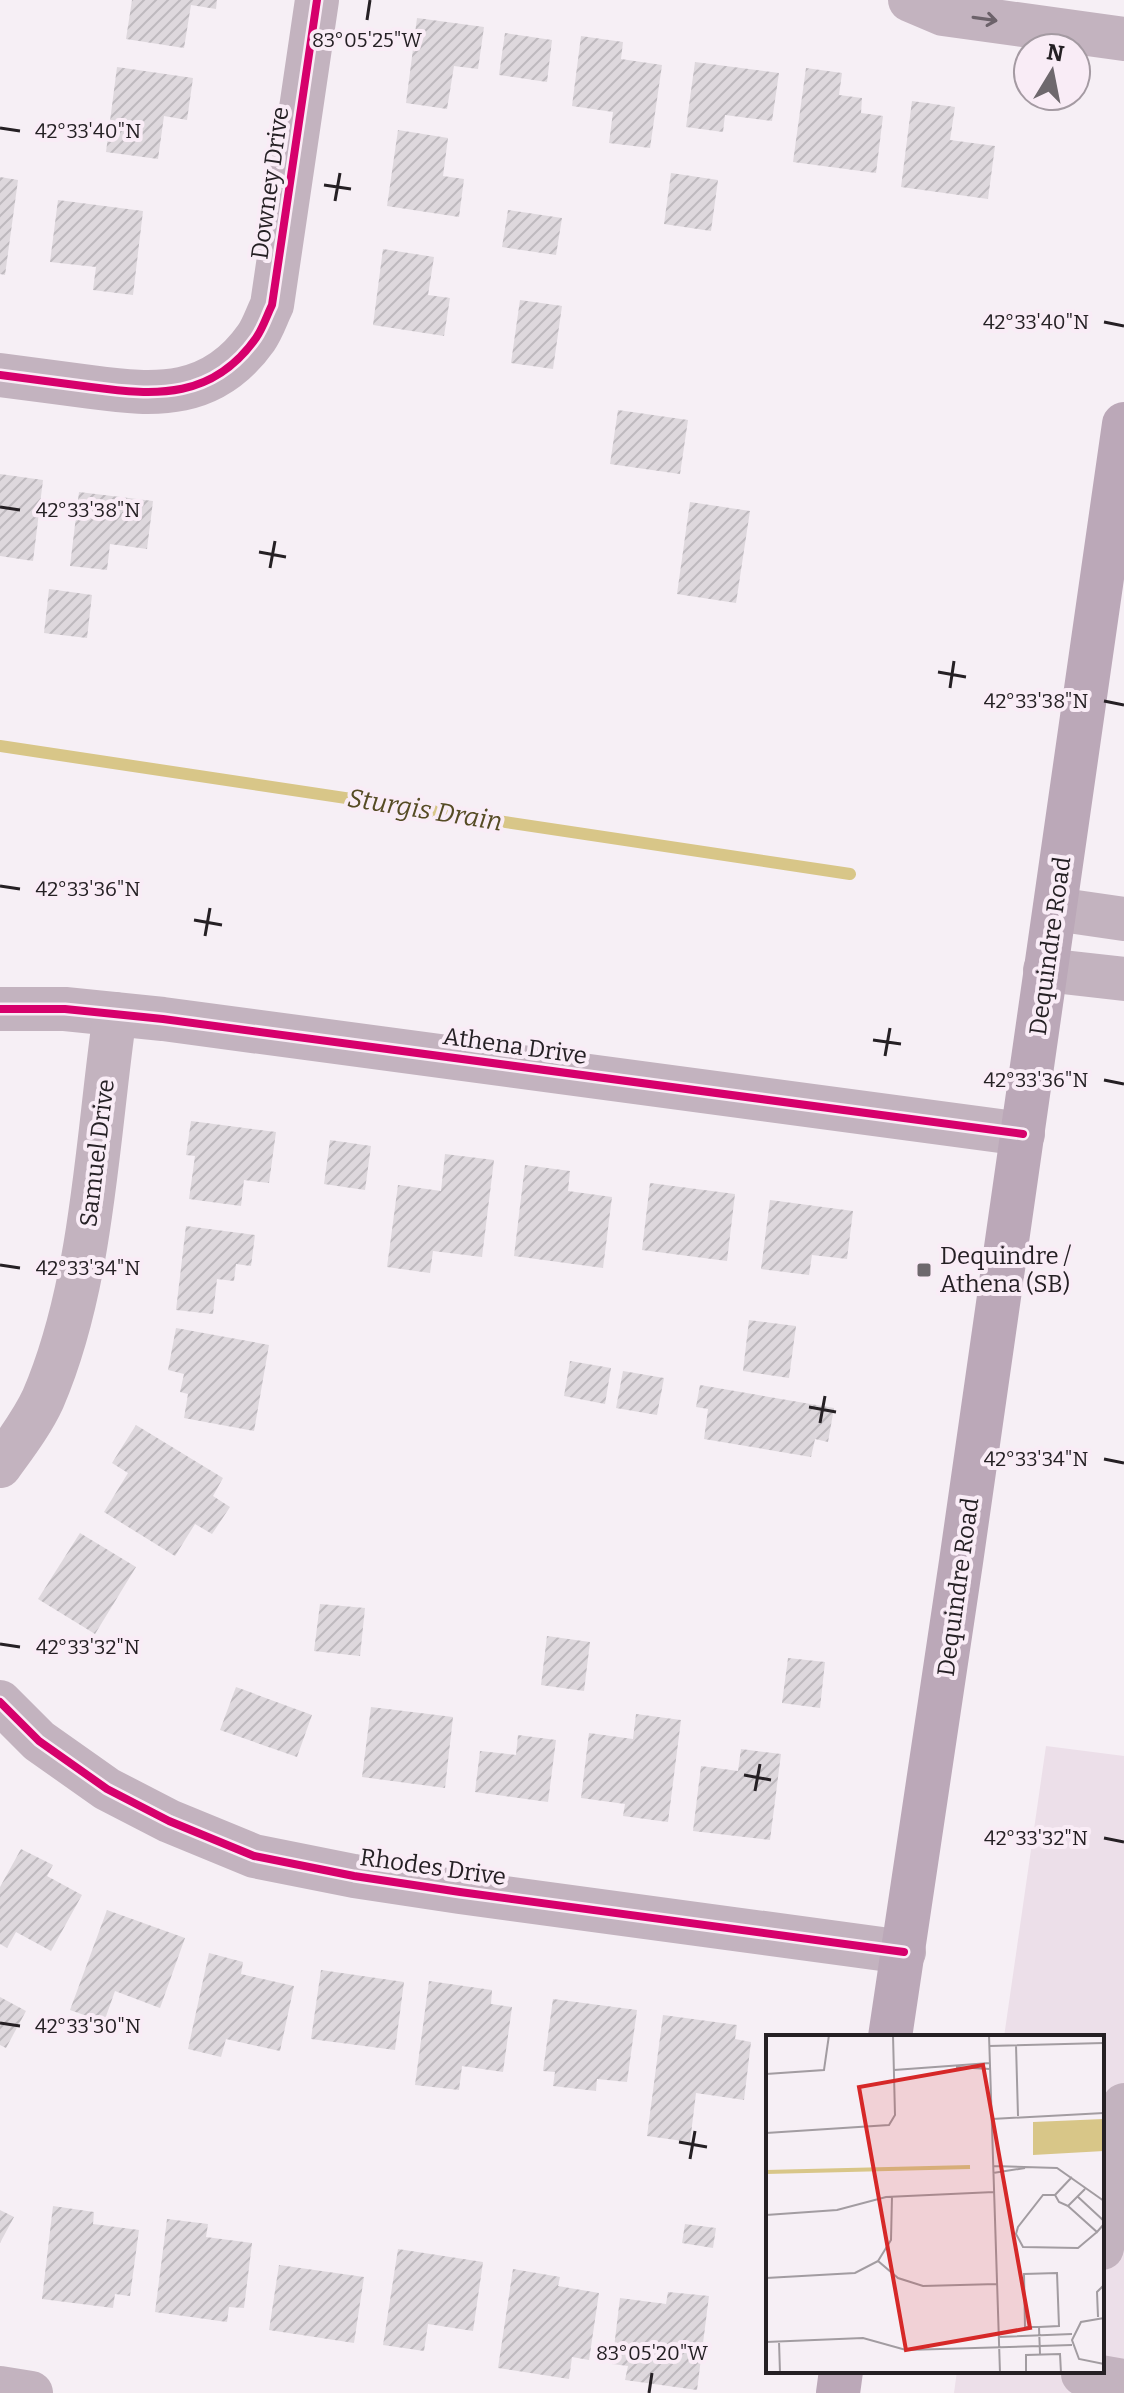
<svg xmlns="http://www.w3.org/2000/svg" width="1124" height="2393" viewBox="0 0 1124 2393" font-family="Bitter,serif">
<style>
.built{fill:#ecdfe9}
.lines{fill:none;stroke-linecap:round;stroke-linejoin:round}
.stream{stroke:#d8c688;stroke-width:12}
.building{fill:url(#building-hatch)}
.minor{stroke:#c3b3bf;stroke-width:44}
.major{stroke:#bba8b8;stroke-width:44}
.cycleway-casing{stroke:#f9ecf6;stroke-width:13}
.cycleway{stroke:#d6006c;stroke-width:8}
.oneway{stroke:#6c626a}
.ticks{fill:none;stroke:#252024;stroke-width:3}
.poi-dot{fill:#6e686d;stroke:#f9ecf6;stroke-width:3}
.labels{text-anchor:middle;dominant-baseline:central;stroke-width:8;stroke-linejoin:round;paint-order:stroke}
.street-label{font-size:24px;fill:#252024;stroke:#f9ecf6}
.poi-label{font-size:24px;fill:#252024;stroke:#f9ecf6;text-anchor:start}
.water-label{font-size:26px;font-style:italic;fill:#554b24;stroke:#f9ecf6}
.inset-river{fill:none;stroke:#d8c688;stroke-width:4}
.inset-road{fill:none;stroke:#a29ca1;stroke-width:2}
.view{fill:#d62828;fill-opacity:0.15;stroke:#d62828;stroke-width:4}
.inset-edge{fill:none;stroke:#252024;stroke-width:4}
.ticks-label{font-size:20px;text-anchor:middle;fill:#252024;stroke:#f9ecf6;stroke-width:8;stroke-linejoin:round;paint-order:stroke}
</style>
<defs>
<pattern id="building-hatch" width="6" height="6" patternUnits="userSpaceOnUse" patternTransform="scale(2)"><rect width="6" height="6" fill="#ded8dd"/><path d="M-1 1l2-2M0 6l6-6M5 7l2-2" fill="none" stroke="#beb9be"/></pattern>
</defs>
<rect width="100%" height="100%" fill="#f6eff5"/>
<path class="built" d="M1046 1746 1124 1756V2393H954L957 2371H1102V2037H1004Z"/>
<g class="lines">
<path class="stream" d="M0 746 850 874"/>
</g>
<g class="building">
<path d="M132 0H217L216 9 191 5 184 48 126 39Z"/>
<path d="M417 18 484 27 478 69 454 66 447 109 406 103Z"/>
<path d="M505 33 552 40 547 82 499 75Z"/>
<path d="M581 36 623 42 621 59 662 65 650 148 609 143 613 112 572 106Z"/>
<path d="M695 62 779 73 772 121 725 115 723 132 686 127Z"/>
<path d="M117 67 193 78 187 120 164 116 158 159 106 152Z"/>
<path d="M806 68 842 73 839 95 862 98 861 113 883 116 876 173 793 162Z"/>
<path d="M912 101 955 107 950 140 995 146 988 199 901 187Z"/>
<path d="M398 130 448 138 443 176 464 179 459 217 387 206Z"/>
<path d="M671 173 718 180 711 231 664 224Z"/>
<path d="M0 177 18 180 5 275 0 274Z"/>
<path d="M58 200 143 211 133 295 93 290 96 267 50 262Z"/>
<path d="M508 210 562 218 556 255 502 247Z"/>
<path d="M383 249 434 257 428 295 450 298 444 336 373 325Z"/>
<path d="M520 300 562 306 553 369 511 363Z"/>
<path d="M618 410 688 420 680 474 610 464Z"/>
<path d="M0 474 43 480 33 561 0 556Z"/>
<path d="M79 492 153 501 147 549 110 544 107 570 70 566Z"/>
<path d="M690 502 750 511 736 603 677 594Z"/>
<path d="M49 589 92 595 87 638 44 633Z"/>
<path d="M191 1121 276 1132 269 1183 244 1180 241 1206 189 1199 195 1156 186 1155Z"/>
<path d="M330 1140 371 1146 365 1190 324 1184Z"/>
<path d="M445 1154 494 1160 482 1257 433 1251 430 1273 387 1267 398 1185 441 1191Z"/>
<path d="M525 1165 570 1171 568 1191 612 1197 603 1268 514 1256Z"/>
<path d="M650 1183 735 1194 727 1261 642 1250Z"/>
<path d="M770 1200 853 1211 847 1259 812 1255 809 1275 761 1269Z"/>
<path d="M186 1226 255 1235 251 1266 236 1264 234 1281 217 1279 213 1314 176 1310Z"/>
<path d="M749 1320 796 1326 789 1378 743 1371Z"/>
<path d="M176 1328 269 1345 254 1431 184 1418 188 1394 180 1392 184 1374 168 1370Z"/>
<path d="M570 1361 611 1368 605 1404 564 1396Z"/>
<path d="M623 1371 664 1378 657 1415 616 1408Z"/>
<path d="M700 1385 834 1408 828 1442 815 1439 811 1457 704 1439 708 1409 696 1407Z"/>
<path d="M136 1425 223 1478 213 1496 230 1507 212 1534 195 1524 175 1556 104 1512 128 1473 112 1463Z"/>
<path d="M80 1533 136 1567 95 1634 38 1599Z"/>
<path d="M320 1604 365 1608 360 1656 314 1651Z"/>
<path d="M547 1636 590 1642 584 1691 541 1685Z"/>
<path d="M788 1658 825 1662 820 1708 782 1703Z"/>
<path d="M236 1687 312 1715 297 1757 220 1730Z"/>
<path d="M371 1707 453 1717 445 1788 362 1777Z"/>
<path d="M636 1714 681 1720 668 1822 623 1816 625 1804 581 1798 589 1733 633 1739Z"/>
<path d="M518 1735 556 1740 548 1802 475 1792 480 1751 516 1755Z"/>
<path d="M741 1749 781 1754 770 1840 693 1831 701 1766 738 1771Z"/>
<path d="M21 1849 53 1865 47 1876 82 1895 51 1951 16 1932 7 1948 0 1944V1887Z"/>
<path d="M107 1910 185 1938 160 2008 115 1991 104 2022 70 2010Z"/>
<path d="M209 1953 243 1962 241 1974 294 1986 280 2051 226 2039 221 2057 188 2049Z"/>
<path d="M321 1970 404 1982 395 2050 311 2039Z"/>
<path d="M429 1981 492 1990 491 2004 512 2007 503 2072 462 2066 459 2090 415 2085Z"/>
<path d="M0 1997 26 2011 6 2048 0 2045Z"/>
<path d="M553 1999 637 2010 627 2082 597 2079 596 2091 553 2086 555 2072 543 2071Z"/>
<path d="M663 2015 737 2025 735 2039 751 2042 744 2100 696 2093 690 2142 647 2136Z"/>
<path d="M53 2206 94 2212 93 2224 139 2230 130 2296 115 2294 113 2308 42 2299Z"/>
<path d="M0 2210 14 2217 0 2243Z"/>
<path d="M167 2219 208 2224 206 2237 252 2243 244 2308 229 2307 227 2322 155 2312Z"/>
<path d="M685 2224 716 2228 713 2248 682 2243Z"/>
<path d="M398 2249 483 2262 473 2331 428 2324 424 2351 383 2345Z"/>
<path d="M279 2265 364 2277 354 2343 269 2330Z"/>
<path d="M513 2269 560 2277 558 2286 599 2293 589 2360 572 2357 569 2379 498 2368Z"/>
<path d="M668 2292 709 2296 697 2390 625 2380 628 2366 612 2364 620 2298 666 2304Z"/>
</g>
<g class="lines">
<g class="minor">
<path d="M910 0 943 14 1124 39"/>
<path d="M0 375C30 379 61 383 91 387 157 396 213 399 256 338 263 328 267 315 272 305L317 0"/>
<path d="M1055 909 1124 919"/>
<path d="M1045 970 1124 979"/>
<path d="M0 1009H65L163 1019 1023 1134"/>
<path d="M0 1466C15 1445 32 1423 43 1399 93 1283 97 1138 115 1014"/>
<path d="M0 1702 39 1741 107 1789 169 1821 254 1856 354 1876 460 1892 904 1952"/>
<path d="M1102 2248 1124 2105"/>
<path d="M1083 2371V2374L1124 2381"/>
<path d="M0 2388 31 2393"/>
</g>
<g class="major">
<path d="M890 2037 961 1562 1124 424"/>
<path d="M838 2393 841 2371"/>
</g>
<g class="cycleway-casing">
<g id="cycleway">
<path d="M0 375C30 379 61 383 91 387 157 396 213 399 256 338 263 328 267 315 272 305L317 0"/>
<path d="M0 1009H65L163 1019 1023 1134"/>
<path d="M0 1702 39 1741 107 1789 169 1821 254 1856 354 1876 460 1892 904 1952"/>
</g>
</g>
<use href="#cycleway" class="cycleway"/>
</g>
<defs><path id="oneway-shaft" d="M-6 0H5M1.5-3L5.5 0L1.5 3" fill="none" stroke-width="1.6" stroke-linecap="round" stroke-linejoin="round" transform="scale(2)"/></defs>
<use class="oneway" href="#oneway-shaft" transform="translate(985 19) rotate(8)"/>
<path class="ticks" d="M367 20 370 0M0 128 20 131M324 185 351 189M335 201 340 173M1104 322 1124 326M0 507 20 510M259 552 286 557M270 568 275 541M938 672 966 677M950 688 954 661M1104 701 1124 705M0 886 20 889M194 920 222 925M205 936 210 908M873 1040 901 1044M885 1056 890 1028M1104 1080 1124 1084M0 1265 20 1268M809 1407 836 1412M820 1423 825 1396M1104 1459 1124 1463M0 1644 20 1647M744 1775 771 1780M755 1791 760 1764M1104 1838 1124 1842M0 2023 20 2026M679 2142 707 2147M690 2159 695 2131M649 2393 652 2373"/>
<rect class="poi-dot" x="916" y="1262" width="16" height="16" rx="4"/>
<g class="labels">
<g class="street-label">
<text transform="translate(270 183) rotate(-82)">Downey Drive</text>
<text transform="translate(1050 946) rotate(-82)">Dequindre Road</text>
<text transform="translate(515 1046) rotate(8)">Athena Drive</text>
<text transform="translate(97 1153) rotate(-83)">Samuel Drive</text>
<text transform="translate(958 1587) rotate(-82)">Dequindre Road</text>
<text transform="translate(433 1867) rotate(8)">Rhodes Drive</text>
</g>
<g class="poi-label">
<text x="940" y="1256">Dequindre /<tspan x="940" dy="28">Athena (SB)</tspan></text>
</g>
<g class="water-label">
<text transform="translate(425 810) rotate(9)">Sturgis Drain</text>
</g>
</g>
<g transform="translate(766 2035)">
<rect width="338" height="338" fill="#f6eff5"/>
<path d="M338 84V116L267 120V87Z" fill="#d8c688"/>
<path class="inset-river" d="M0 137 204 132"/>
<path class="inset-road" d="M223 0 234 338M250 10 252 81M223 11 338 8M190 32 224 34M128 35 224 28M0 39 58 35 63 0M226 84 338 78M0 98 123 90 129 80 127 0M227 131 291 133 338 166M227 138 259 133M306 142 289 160 293 167 302 171 319 154M289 160H277L252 192 250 199 257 212 312 213 331 197M311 161 338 186M302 171 331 197 338 189M0 180 71 175 120 162 228 157M112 226 125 205 126 161M0 243 89 238 112 226 132 243 157 251 231 249M332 282 331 257 338 250M338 283 315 287 306 305 313 324 338 329M273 292 293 291 291 238 258 239 259 292H273L274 319M232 302 306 299M13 306 14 338M0 307 97 303 140 315 306 310M260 338V320L294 319 295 338"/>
<path class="view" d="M217 30 264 293 140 315 93 52Z"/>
<rect width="338" height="338" class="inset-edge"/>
</g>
<g class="ticks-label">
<text x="367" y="47">83°05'25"W</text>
<text x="88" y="138">42°33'40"N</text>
<text x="1036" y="329">42°33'40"N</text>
<text x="88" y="517">42°33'38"N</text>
<text x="1036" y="708">42°33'38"N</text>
<text x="88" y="896">42°33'36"N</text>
<text x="1036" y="1087">42°33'36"N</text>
<text x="88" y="1275">42°33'34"N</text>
<text x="1036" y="1466">42°33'34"N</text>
<text x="88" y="1654">42°33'32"N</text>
<text x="1036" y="1845">42°33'32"N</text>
<text x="88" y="2033">42°33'30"N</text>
<text x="652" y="2360">83°05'20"W</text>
</g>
<g transform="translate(1052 72) rotate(10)"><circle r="38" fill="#f9ecf6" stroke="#a49aa2" stroke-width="2"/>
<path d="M0-6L14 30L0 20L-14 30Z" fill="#6e686d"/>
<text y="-12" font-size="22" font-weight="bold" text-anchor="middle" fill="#252024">N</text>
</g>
</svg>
